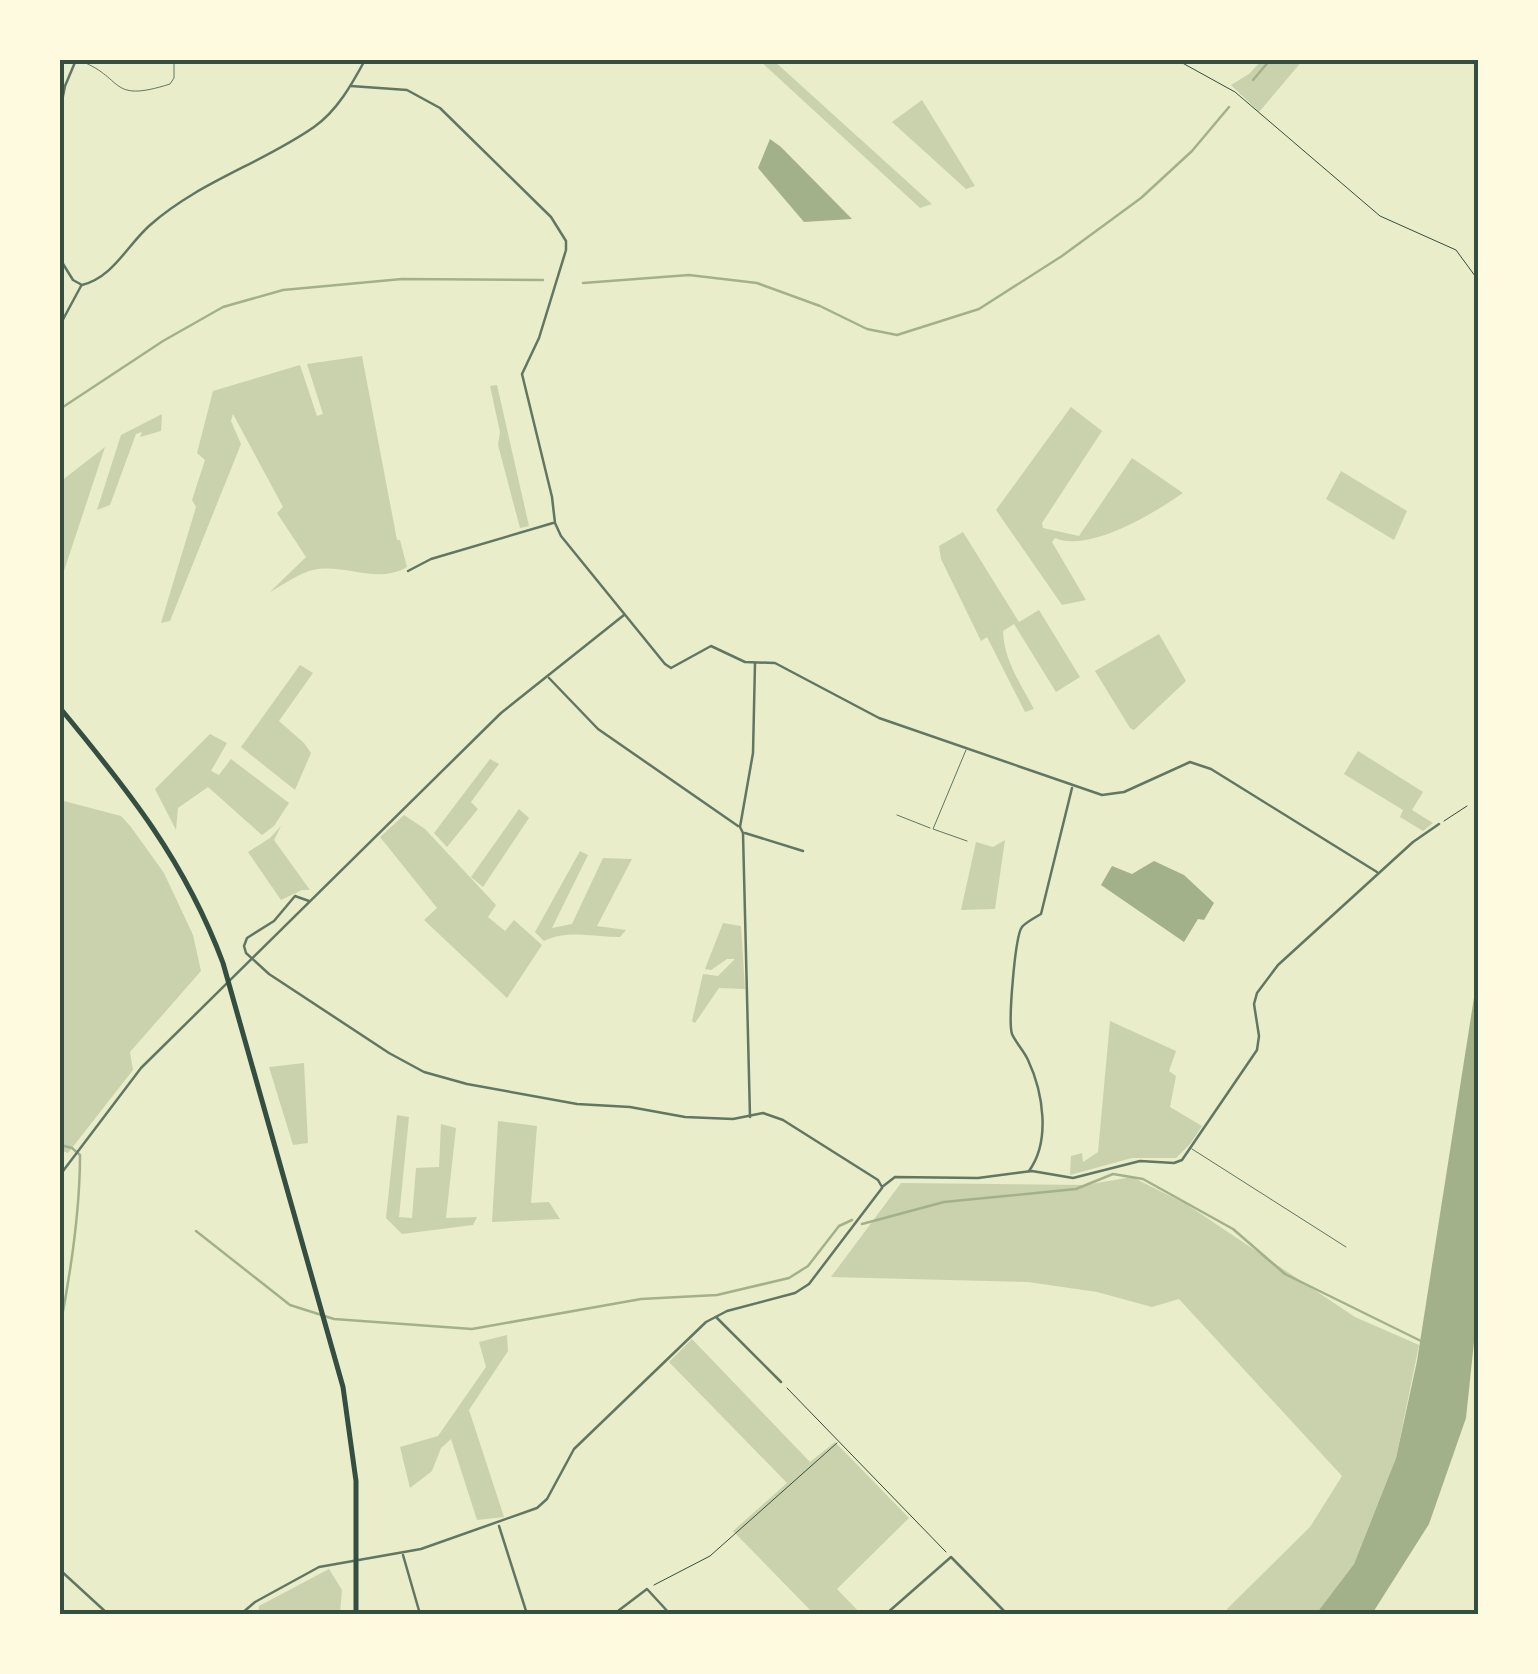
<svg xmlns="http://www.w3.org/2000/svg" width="1538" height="1674" viewBox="0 0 1538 1674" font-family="'Noto Sans',sans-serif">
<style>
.green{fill:#cad2ad}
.water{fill:#a3b18a}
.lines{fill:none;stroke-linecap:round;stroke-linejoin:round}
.stream{stroke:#a3b18a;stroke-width:2.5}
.path{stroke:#344e41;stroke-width:1}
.service{stroke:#617663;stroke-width:1}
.minor{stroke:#617663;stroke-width:2.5}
.primary{stroke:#344e41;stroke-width:5}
.neatline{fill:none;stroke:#344e41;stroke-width:4}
</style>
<rect width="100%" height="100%" fill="#e9edc9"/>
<g class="green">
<path d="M759 60H773L932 204 920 208Z"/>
<path d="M1262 60H1303L1259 112 1231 85 1249 74Z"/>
<path d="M922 100 975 186 966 189 892 122Z"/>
<path d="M362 356 397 540H400L407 567C376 585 345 563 313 570 299 573 283 585 270 592L306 557 277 513 283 507 233 414 231 421 241 444 170 621 161 623 196 507 192 500 205 460 197 453 213 391 300 365 317 416 323 414 307 364Z"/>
<path d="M497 385 529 526 520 528 498 445 500 432 490 386Z"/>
<path d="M1071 407 1102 431 1042 523 1043 528 1079 536 1132 458 1183 493C1154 513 1089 553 1055 538L1052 542 1086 600 1062 605 996 510Z"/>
<path d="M162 414 161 431 140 437 142 432 136 434 110 505 97 510 121 435Z"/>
<path d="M105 447 60 583V482Z"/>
<path d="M1341 471 1407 511 1394 540 1326 499Z"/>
<path d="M963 532 1019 622 1039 610 1080 677 1056 692 1014 624 1003 631C1004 660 1020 683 1034 709L1025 712 987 637 981 641 941 559 939 546Z"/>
<path d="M1159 634 1186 681 1134 730 1130 728 1095 671Z"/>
<path d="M300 665 313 673 279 721 304 743 311 753 295 790 241 747Z"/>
<path d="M210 734 227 743 211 771 219 775 231 759 289 803 274 826 262 835 208 787 178 808 176 830 155 789Z"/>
<path d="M1358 751 1423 792 1412 810 1433 823 1423 831 1400 817 1403 810 1344 774Z"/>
<path d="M490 759 499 764 471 802 478 809 447 847 434 833Z"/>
<path d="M60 800 121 816 131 827 164 873 193 935 201 971 130 1052 133 1070 68 1153 60 1150Z"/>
<path d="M519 809 529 818 483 887 471 877Z"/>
<path d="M404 815 425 829 496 905 488 917 505 931 514 920 542 945 507 998 424 920 437 908 380 837Z"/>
<path d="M281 826 274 840 310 890H302L281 900 248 852 270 838Z"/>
<path d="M1005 840 995 909 961 910 976 842 993 847Z"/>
<path d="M580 851 588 855 552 928 572 924 603 858 632 859 597 926 626 930 620 937C595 937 567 929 544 941L535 932Z"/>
<path d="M723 923 741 926 745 989 719 988 695 1023 692 1021 703 974 718 976 735 959H727L711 970 705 969Z"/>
<path d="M1110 1021 1176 1051 1169 1071 1176 1076 1170 1107 1202 1126 1190 1144 1176 1158H1132L1070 1175 1071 1156 1082 1153 1083 1162 1098 1152Z"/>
<path d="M304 1063 308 1143 293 1145 269 1067Z"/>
<path d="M397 1115 409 1117 399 1217 412 1218 416 1168 439 1167 441 1124 456 1128 446 1218 477 1217 473 1225 402 1234 386 1218Z"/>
<path d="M498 1121 537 1126 531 1203 549 1202 560 1219 492 1222Z"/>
<path d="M1132 1177 1186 1204 1355 1317 1419 1345 1396 1458 1354 1564 1316 1614H1232L1227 1609 1310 1527 1342 1476 1179 1299 1152 1307 1097 1292 1028 1282 831 1277 901 1183 1085 1185Z"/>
<path d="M507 1335 508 1351 469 1410 504 1517 477 1520 451 1439 441 1448 432 1471 410 1488 400 1447 438 1436 486 1367 479 1342Z"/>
<path d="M692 1339 810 1462 835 1442 909 1518 837 1589 861 1614H814L733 1531 787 1483 669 1362Z"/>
<path d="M329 1569 342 1590 340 1614H258L259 1606Z"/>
</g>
<g class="water">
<path d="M770 139 781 147 852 219 804 222 758 168Z"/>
<path d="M1154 861 1184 875 1214 903 1204 920 1198 919 1184 942 1101 885 1112 866 1132 874Z"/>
<path d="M1478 972V1304L1466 1418 1429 1524 1372 1614H1316L1354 1564 1396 1458 1417 1361Z"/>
</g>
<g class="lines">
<g class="stream">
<path d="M1253 80 1270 60"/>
<path d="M583 283 689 275 757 283 820 306 867 329 897 335 979 309 1062 256 1141 198 1192 151 1229 107"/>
<path d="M60 409 163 341 223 307 283 290 402 279 543 280"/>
<path d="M60 1145 72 1148 80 1155C80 1212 71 1271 60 1327"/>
<path d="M862 1224 944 1202 1076 1189 1113 1174 1143 1179 1233 1229 1285 1274 1423 1342"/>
<path d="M196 1231 290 1305 334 1319 472 1329 641 1299 717 1295 789 1278 808 1266 839 1226 852 1220"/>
</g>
<g class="path">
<path d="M1177 60 1235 92 1380 216 1456 250 1478 280"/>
<path d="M1444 821 1467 806"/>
<path d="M787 1388 946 1552"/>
<path d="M654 1585 710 1556 837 1443"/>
</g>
<g class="service">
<path d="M78 60C126 77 107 104 170 84L174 78V60"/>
<path d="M966 750 933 829 967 841"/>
<path d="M897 815 930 828"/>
<path d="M1192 1149 1346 1247"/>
</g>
<g class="minor">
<path d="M351 86 407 90 440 108 551 217 566 241V250L539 338 522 374 552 497 555 523 561 536 665 664 671 668 711 646 745 662 775 663 879 718 1102 795 1124 792 1190 762 1211 769 1377 872"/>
<path d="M60 111 65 86 76 60"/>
<path d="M60 259 73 280 82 285C113 277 126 247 149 226 198 182 261 164 314 127 337 111 352 84 365 60"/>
<path d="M60 325 81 286"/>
<path d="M408 571 431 559 553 523"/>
<path d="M549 678 598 729 738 826"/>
<path d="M745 833 803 851"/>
<path d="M309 901 295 896 274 921 247 938 244 946 246 953 269 974 389 1053 424 1072 467 1084 577 1104 630 1107 685 1117 733 1119 763 1113 783 1120 878 1180 882 1187 895 1177 978 1178 1032 1171 1073 1178 1140 1161 1174 1163 1182 1160 1257 1050 1259 1036 1254 1004 1257 993 1278 965 1413 842 1439 824"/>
<path d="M750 1117 743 833 740 827 753 753 755 663"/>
<path d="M1029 1171C1051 1141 1043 1092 1028 1060 1024 1051 1016 1043 1012 1034 1008 1022 1015 936 1022 927 1026 922 1036 917 1041 914L1072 788"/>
<path d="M60 1175 141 1068 501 713 624 615"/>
<path d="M716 1317 781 1382"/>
<path d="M499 1526 527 1614"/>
<path d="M403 1555 420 1614"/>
<path d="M60 1570 108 1614"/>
<path d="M241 1614 255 1602 319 1567 421 1549 537 1508 547 1499 574 1449 706 1322 727 1311 795 1293 809 1284 882 1188"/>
<path d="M614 1614 647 1589 670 1614"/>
<path d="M886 1614 951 1557 1007 1614"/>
</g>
<path class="primary" d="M60 708C128 790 185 861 223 963L343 1387 356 1481V1614"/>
</g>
<rect width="1538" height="1674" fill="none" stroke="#fefae0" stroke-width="125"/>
<rect x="62" y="62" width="1414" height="1550" class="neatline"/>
</svg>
